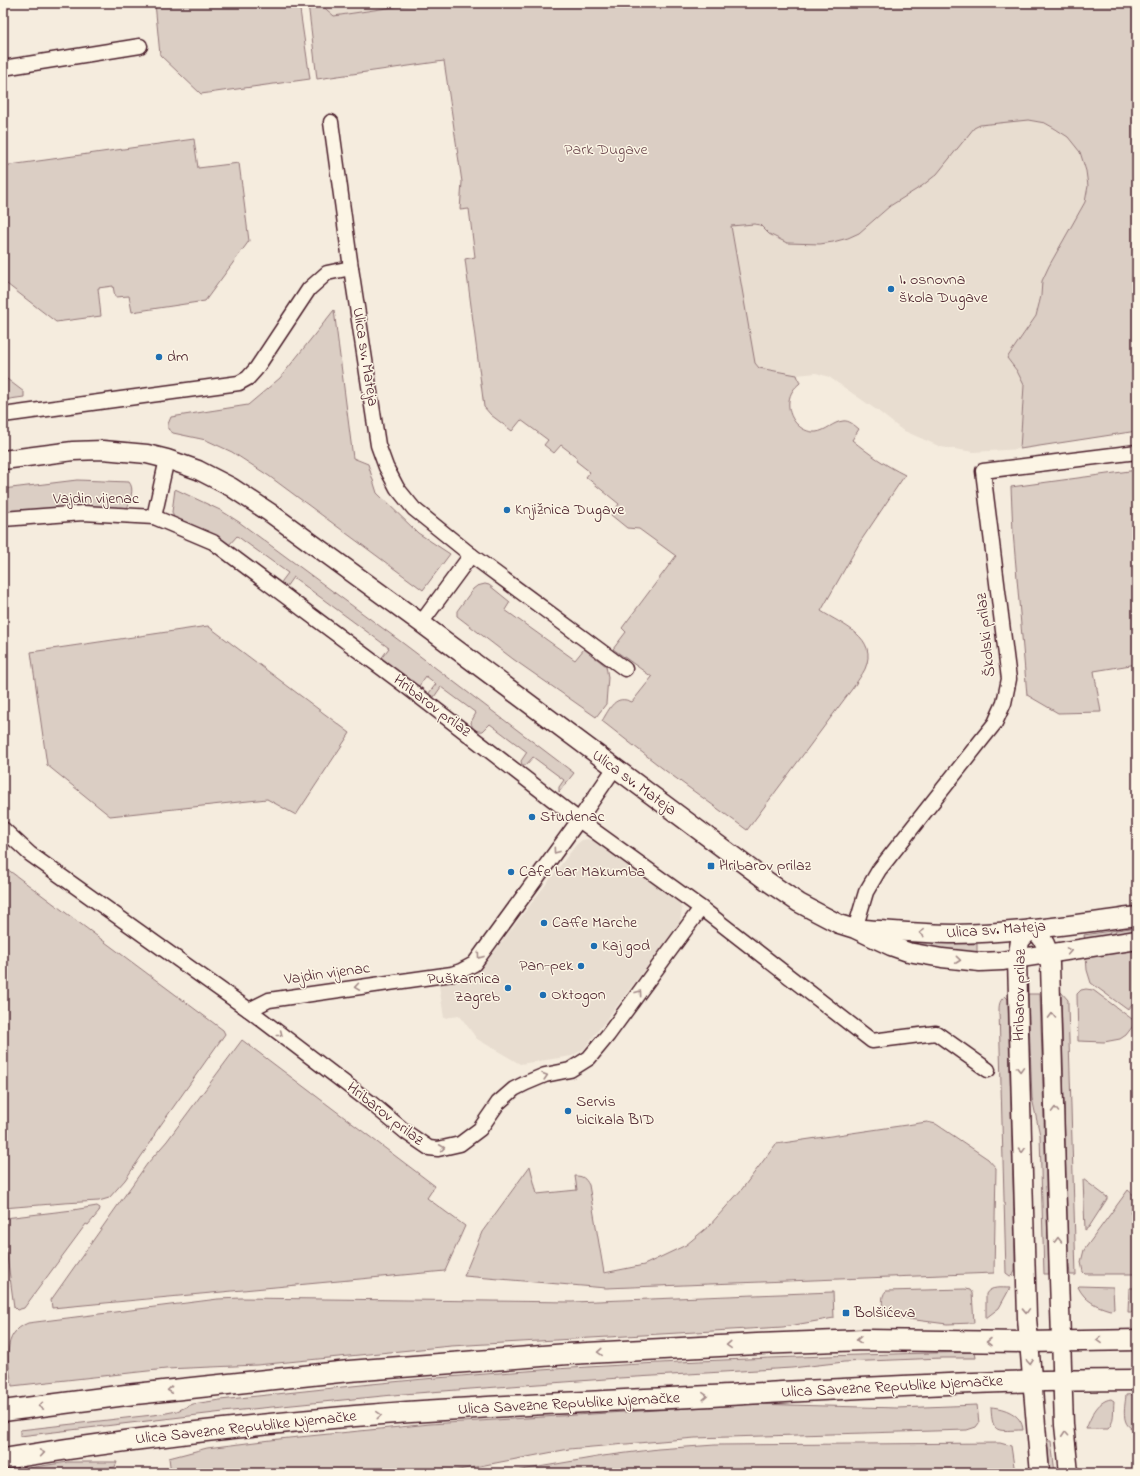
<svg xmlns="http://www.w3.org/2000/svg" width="1140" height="1476" viewBox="0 0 1140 1476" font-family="'Indie Flower',sans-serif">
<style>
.built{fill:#e8ddd0}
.green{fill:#dbcec4;stroke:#927678}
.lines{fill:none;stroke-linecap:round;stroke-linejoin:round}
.minor-casing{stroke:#4a1f2b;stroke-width:17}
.tertiary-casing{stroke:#4a1f2b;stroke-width:21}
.secondary-casing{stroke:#4a1f2b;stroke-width:23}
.minor{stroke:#fcf5e5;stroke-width:14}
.tertiary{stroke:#fcf5e5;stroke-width:18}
.secondary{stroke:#fcf5e5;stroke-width:20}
.oneway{stroke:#a38a88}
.poi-dot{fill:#1f6fb2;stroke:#fcf5e5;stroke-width:1.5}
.labels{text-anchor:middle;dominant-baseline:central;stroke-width:3;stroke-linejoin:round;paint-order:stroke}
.park-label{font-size:16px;fill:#6e4b51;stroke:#fcf5e5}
.poi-label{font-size:16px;fill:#4a1f2b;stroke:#fcf5e5;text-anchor:start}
.street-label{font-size:16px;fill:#4a1f2b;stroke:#fcf5e5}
</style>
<rect width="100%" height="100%" fill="#f5ecde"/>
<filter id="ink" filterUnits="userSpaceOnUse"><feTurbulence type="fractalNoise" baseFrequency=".025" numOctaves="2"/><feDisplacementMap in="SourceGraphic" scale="8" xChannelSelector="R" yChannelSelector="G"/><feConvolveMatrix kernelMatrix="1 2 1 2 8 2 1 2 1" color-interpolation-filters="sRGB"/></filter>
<g filter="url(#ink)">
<g class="built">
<path d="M319 3H420L334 16Z"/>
<path d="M1018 120H1028L1045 123 1068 137 1080 152 1086 171 1088 186 1085 202 1049 266 1042 281 1041 296 1036 316 1007 358 1017 371 1024 385 1020 449 974 452 941 447 902 430 878 411 829 377 816 373 797 375 759 368 755 363 753 357 731 226 754 224 760 225 770 234 777 239 820 244 833 242 848 238 859 233 890 206 922 186 974 128 980 125Z"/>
<path d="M587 839 593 840 603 846 679 903 682 909 680 923 584 1049 572 1056 520 1064 477 1039 460 1016 444 1018 439 985 464 980 481 969 576 845 582 840Z"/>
</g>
<g class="green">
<path d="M155 3H299L310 79 201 94 160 55Z"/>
<path d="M308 3H319L334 16 420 3H1137V431L1020 449 1024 385 1017 371 1007 358 1036 316 1041 296 1042 281 1049 266 1085 202 1088 186 1086 171 1080 152 1068 137 1054 128 1045 123 1028 120 980 125 974 128 937 174 922 186 890 206 859 233 848 238 833 242 820 244 787 243 769 234 760 225 754 224 731 226 755 363 759 368 797 375 800 383C794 388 790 393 789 401 787 417 800 433 816 432 826 431 833 422 843 421 849 420 854 425 859 429L852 440C869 454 885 465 905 475L860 542 821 611C842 625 879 637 865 669 862 675 858 680 855 685L747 830 666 771 602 721C610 708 615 694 632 702L652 677 613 649 626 632 622 628 676 556 639 529 627 528 611 515 619 504 586 477 590 472 576 461 578 458 561 445 554 453 544 445 548 440 521 420 512 431 491 415 484 407 465 259 475 257 469 209 460 210 462 182 444 61 317 79Z"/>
<path d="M194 139 198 168 239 163 249 241 205 301 132 312 129 296 115 297 113 286 98 288 101 316 56 322 3 281V166Z"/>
<path d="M334 310 353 458 368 464 377 493 418 533 450 554 423 590 269 476 232 452 206 440 173 433 168 429V424L171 417 248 405 280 378Z"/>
<path d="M3 376 24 392V397L3 400Z"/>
<path d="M1137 470V664L1094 671 1101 712 1058 713 1027 695 1013 532 1011 487Z"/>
<path d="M77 480 129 482C135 489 130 500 127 509L3 515V489Z"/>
<path d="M175 489 220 510 239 522 404 644 574 773 559 792V787L564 780 533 757 526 765H522L521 761 527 752 490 724 483 731C476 732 472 729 471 722L476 713 441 687 434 697H430L429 693 436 684 426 676 419 686H416L380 660 389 648 293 577 286 587H284L281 585 282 581 288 573 237 536 229 545 227 546 175 521 172 512Z"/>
<path d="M485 584 489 585 510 602 505 610 575 660 584 649 606 666 608 677 606 704 596 717 513 659 457 616V611L473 589 477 586Z"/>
<path d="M208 626 350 733 296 815 267 799 110 816 47 765 31 652Z"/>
<path d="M3 866 223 1030 225 1034 155 1133 153 1139 125 1180 109 1198 99 1201 64 1203 3 1208Z"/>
<path d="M1137 927V933L1085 941 1084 935Z"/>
<path d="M874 933C910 940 941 944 977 944V954L918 947Z"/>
<path d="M1137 946V999L1128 1010 1091 983 1087 970 1086 956Z"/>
<path d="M1086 989 1093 990 1136 1022 1126 1035 1120 1039 1104 1042 1078 1041 1077 994 1081 990Z"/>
<path d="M1061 992 1068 1000V1006L1076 1275H1070L1068 1254Z"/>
<path d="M1028 994H1040L1049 1274H1044L1040 1135 1032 1098Z"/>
<path d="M1005 996 1008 999V1004L1015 1253V1271L1013 1275 1010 1276 1006 1273 999 1010C999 1004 1000 1000 1005 996Z"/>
<path d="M242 1040 435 1186 427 1198 465 1226 445 1271 52 1308 51 1300 147 1164 167 1141Z"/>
<path d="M927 1122 936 1124 988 1159 996 1168 994 1273 606 1288 464 1276 482 1232 530 1166 537 1194 577 1190 575 1176C583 1176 585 1178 589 1185L604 1273 644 1265 686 1245 709 1226 742 1189 776 1144Z"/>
<path d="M1083 1179 1107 1197V1199L1089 1227 1085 1230Z"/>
<path d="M1128 1190 1136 1197C1137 1204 1134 1207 1130 1212L1137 1217V1274H1085L1083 1272 1081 1262 1084 1250Z"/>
<path d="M97 1206 100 1208 99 1212 88 1225 86 1224 24 1308 17 1310 14 1307 3 1226 5 1218 73 1210Z"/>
<path d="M1079 1286 1113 1287 1114 1309 1110 1310C1096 1306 1085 1301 1078 1287Z"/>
<path d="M1010 1288 999 1308 986 1318V1294C990 1286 1002 1288 1010 1288Z"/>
<path d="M1129 1288H1137V1312H1128Z"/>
<path d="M965 1289 970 1290 972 1293 974 1323 947 1324 884 1316C883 1308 880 1297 886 1291Z"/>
<path d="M833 1292 834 1318 783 1327 451 1346 257 1365 166 1369 12 1386C9 1363 0 1334 28 1323L218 1299 241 1298 572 1302Z"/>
<path d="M975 1352 976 1358H942L844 1362 792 1368 619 1378 403 1394 232 1411 20 1436V1430L161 1414 177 1411 193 1404 220 1400C288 1393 356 1385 424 1379 607 1363 792 1356 975 1352Z"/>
<path d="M1137 1394V1429L1131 1428C1121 1422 1125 1406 1126 1395Z"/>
<path d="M1111 1399 1114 1401C1113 1410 1115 1422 1108 1429H1086C1091 1417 1097 1401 1111 1399Z"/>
<path d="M754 1404 897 1408 977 1405 979 1423 976 1427 967 1430 695 1438 569 1449 443 1473H171L169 1458 207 1448 279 1439 430 1424Z"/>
<path d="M991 1407C1004 1408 1022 1414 1023 1430 998 1430 992 1436 991 1407Z"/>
<path d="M1047 1441H1051L1055 1473H1050Z"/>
<path d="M1000 1443 1011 1446 1015 1473H504L603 1456 658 1449 715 1445Z"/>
<path d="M68 1462H117L115 1467 72 1473H26L29 1468Z"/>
</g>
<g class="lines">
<g class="minor-casing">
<g id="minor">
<path d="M3 68 140 46"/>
<path d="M331 122 351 268 378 445 386 467 397 488 414 509 471 555 625 669"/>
<path d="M3 415 239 383 248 378 256 369 309 289 327 273 351 268"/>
<path d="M154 517 213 542 403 684 579 820 701 908 872 1041 936 1033 988 1070"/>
<path d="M3 519 83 513 154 517 167 459"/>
<path d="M421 623 471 555"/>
<path d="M3 829 30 854 249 1010 371 1103 407 1133 429 1148 438 1149 460 1144 480 1129 498 1103 514 1089 526 1083 545 1075 570 1070 589 1058 608 1035 701 908"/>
<path d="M855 929 866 892 879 870 983 738 995 723 1004 703 1009 679 983 471 1137 452"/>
<path d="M249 1010 269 1000 452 974 461 971 474 964 579 820 614 769"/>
</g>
</g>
<g class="tertiary-casing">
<g id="tertiary">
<path d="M3 460 73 451 103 450 147 454 167 459 198 470 231 487 269 512 421 623 767 881 799 903 839 924 855 929 891 946 908 952 942 958 980 962 1002 961 1137 940"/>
<path d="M864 929C894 931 925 934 955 934 1016 933 1077 924 1137 916"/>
<path d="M1031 929C1045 937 1048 949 1050 964L1059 1279 1064 1425 1069 1473"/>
<path d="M1031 929 1020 941 1017 960 1027 1318 1040 1473"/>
</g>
</g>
<g class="secondary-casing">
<g id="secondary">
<path d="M3 1411 126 1395 349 1371 568 1354 757 1344 864 1340 1028 1342 1137 1340"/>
<path d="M3 1459C120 1440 237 1426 355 1416 467 1407 579 1402 691 1397 840 1389 988 1380 1137 1380"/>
</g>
</g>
<use href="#minor" class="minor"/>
<use href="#tertiary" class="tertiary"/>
<use href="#secondary" class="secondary"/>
</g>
<defs><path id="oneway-chevron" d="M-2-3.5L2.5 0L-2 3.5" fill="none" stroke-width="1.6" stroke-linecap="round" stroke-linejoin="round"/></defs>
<g class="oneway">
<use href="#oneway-chevron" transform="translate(556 851) rotate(126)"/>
<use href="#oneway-chevron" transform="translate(922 933) rotate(-177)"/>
<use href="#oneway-chevron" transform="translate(1069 951) rotate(-10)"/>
<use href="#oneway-chevron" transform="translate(480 956) rotate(126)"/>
<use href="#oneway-chevron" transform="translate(958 960) rotate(6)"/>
<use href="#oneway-chevron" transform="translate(357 987) rotate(172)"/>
<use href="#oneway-chevron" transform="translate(639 993) rotate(-54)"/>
<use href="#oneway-chevron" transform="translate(1052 1016) rotate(-91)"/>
<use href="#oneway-chevron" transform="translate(280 1034) rotate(38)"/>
<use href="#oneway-chevron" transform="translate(1020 1069) rotate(88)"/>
<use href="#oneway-chevron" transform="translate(545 1076) rotate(-17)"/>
<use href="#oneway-chevron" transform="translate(1055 1110) rotate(-91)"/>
<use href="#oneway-chevron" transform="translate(442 1148) rotate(-8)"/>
<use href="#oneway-chevron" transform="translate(1022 1150) rotate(88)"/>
<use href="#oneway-chevron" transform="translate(1058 1240) rotate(-91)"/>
<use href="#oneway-chevron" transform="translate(1026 1311) rotate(88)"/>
<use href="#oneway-chevron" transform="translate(859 1340) rotate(178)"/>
<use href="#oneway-chevron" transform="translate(1099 1340) rotate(179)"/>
<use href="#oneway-chevron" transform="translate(989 1342) rotate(-180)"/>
<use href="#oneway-chevron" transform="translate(729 1345) rotate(177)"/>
<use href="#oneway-chevron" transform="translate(600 1352) rotate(177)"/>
<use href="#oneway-chevron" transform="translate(1030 1362) rotate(85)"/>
<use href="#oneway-chevron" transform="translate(170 1390) rotate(174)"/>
<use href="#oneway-chevron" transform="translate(705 1396) rotate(-3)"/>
<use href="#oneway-chevron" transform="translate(41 1406) rotate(172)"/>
<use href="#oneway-chevron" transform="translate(379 1415) rotate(-4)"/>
<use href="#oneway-chevron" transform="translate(1065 1434) rotate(-94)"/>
<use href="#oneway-chevron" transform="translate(42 1453) rotate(-9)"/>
</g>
</g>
<g class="poi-dot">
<circle cx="891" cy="289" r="4"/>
<circle cx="159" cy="357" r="4"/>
<circle cx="507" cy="510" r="4"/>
<circle cx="532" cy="817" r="4"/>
<rect x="707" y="862" width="8" height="8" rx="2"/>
<circle cx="511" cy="872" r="4"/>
<circle cx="544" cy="923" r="4"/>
<circle cx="594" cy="946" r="4"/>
<circle cx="581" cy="966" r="4"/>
<circle cx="508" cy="988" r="4"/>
<circle cx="543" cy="995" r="4"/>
<circle cx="568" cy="1111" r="4"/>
<rect x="842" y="1309" width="8" height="8" rx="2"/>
</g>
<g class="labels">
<g class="park-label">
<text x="606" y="150">Park Dugave</text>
</g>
<g class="poi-label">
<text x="899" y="280">I. osnovna<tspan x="899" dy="18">škola Dugave</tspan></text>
<text x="167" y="357">dm</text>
<text x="515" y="510">Knjižnica Dugave</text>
<text x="540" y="817">Studenac</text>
<text x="719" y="866">Hribarov prilaz</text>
<text x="519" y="872">Cafe bar Makumba</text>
<text x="552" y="923">Caffe Marche</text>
<text x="602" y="946">Kaj god</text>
<text x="573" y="966" text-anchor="end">Pan-pek</text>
<text x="500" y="979" text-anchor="end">Puškarnica<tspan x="500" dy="18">Zagreb</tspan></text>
<text x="551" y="995">Oktogon</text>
<text x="576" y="1102">Servis<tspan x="576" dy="18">bicikala BID</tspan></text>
<text x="854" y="1313">Bolšićeva</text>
</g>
<g class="street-label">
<text transform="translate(365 357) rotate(81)">Ulica sv. Mateja</text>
<text x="96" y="499">Vajdin vijenac</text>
<text transform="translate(986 635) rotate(-96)">Školski prilaz</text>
<text transform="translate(432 706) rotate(37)">Hribarov prilaz</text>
<text transform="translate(634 783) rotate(36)">Ulica sv. Mateja</text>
<text transform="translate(996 930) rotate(-4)">Ulica sv. Mateja</text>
<text transform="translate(327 974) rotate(-8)">Vajdin vijenac</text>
<text transform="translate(1020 995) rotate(-89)">Hribarov prilaz</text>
<text transform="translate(385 1114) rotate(38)">Hribarov prilaz</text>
<text transform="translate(892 1387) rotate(-3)">Ulica Savezne Republike Njemačke</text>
<text transform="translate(569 1404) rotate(-3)">Ulica Savezne Republike Njemačke</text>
<text transform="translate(246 1428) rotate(-6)">Ulica Savezne Republike Njemačke</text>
</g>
</g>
<rect width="1140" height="1476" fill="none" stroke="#fcf5e5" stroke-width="16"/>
<rect x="8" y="8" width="1124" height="1460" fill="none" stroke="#4a1f2b" stroke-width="1.5" filter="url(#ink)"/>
</svg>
